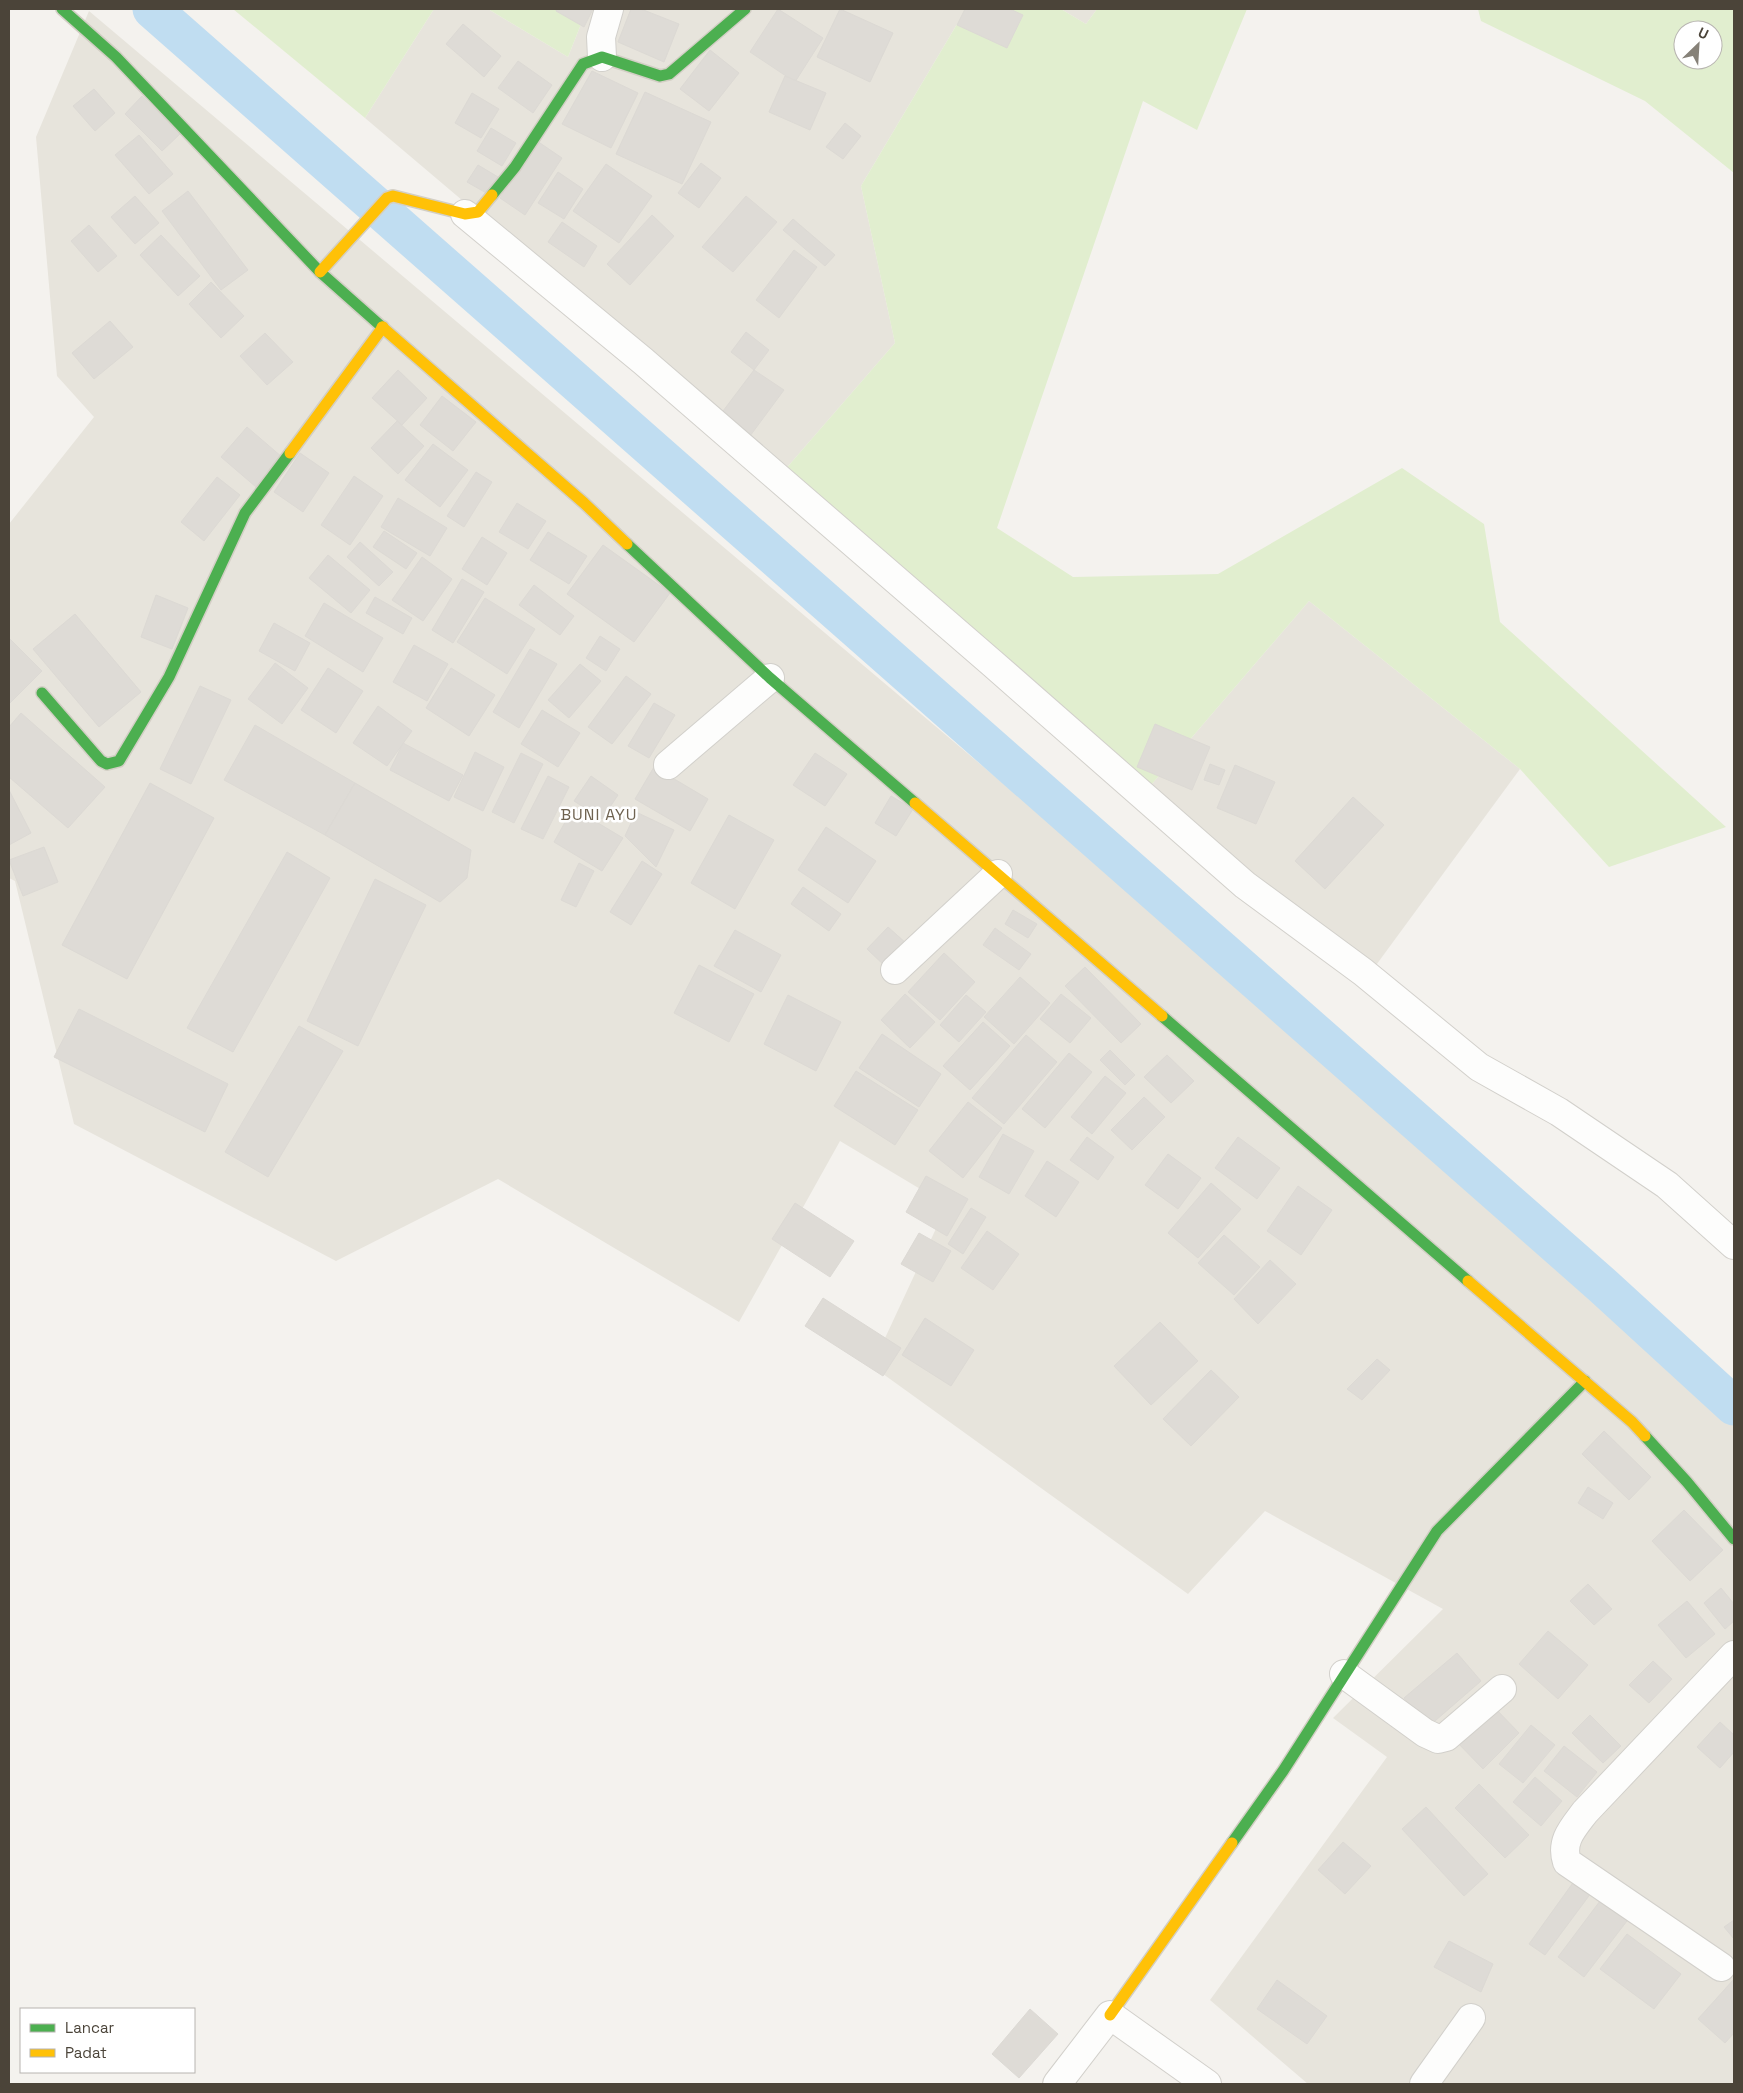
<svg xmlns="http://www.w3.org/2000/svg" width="1743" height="2093" viewBox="0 0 1743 2093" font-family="'Space Grotesk',sans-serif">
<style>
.residential{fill:#e7e4dc}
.green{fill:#e1eecf;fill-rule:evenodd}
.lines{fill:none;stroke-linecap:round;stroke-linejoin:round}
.canal{stroke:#c0ddf1;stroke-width:39}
.building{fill:#dedbd6;stroke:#dcd9d4}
.street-casing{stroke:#d2d0cb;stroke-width:30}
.fast-casing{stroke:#d3cfc5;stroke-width:14}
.slow-casing{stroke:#d3cfc5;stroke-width:14}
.street{stroke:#fdfdfc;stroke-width:28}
.fast{stroke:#4caf50;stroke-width:11}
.slow{stroke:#ffc107;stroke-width:11}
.labels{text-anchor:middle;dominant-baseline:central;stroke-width:5;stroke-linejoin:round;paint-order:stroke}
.quarter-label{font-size:16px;letter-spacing:1px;fill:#6e6250;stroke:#fff}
</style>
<rect width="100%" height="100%" fill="#f4f2ee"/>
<g class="residential">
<path d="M434 9H488L568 57 587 9H966L861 186 895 343 783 472 365 118Z"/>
<path d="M1061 9H1097L1086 24Z"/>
<path d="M89 11 1734 1401V2084H1308L1210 2000 1387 1757 1333 1718 1443 1609 1265 1511 1188 1594 872 1366 947 1205 840 1141 739 1322 498 1179 336 1261 74 1124 15 881 9 878V524L94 417 57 376 36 137Z"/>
<path d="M1309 601 1520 769 1360 987 1133 806Z"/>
</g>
<g class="green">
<path d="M233 9H434L365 118Z"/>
<path d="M488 9H587L568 57Z"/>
<path d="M966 9H1061L1086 24 1097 9H1247L1197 130 1143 101 997 528 1073 577 1218 574 1402 468 1484 524 1500 622 1726 827 1609 867 1520 769 1309 601 1133 806 783 472 895 343 861 186Z"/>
<path d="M1478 9H1734V173L1645 101 1481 21ZM1683 30H1713V60H1683Z"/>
</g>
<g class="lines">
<path class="canal" d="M152 9 1603 1286 1734 1406"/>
</g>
<g class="building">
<path d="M557 9H593L584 27 556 11Z"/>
<path d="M631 9H641L679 24 664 62 618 42Z"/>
<path d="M778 9 823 38 795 82 750 52Z"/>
<path d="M840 9 893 33 870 82 817 57Z"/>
<path d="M965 9H1010L1023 15 1007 48 957 25Z"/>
<path d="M463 24 501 56 484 77 446 44Z"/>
<path d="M710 50 739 73 709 111 680 89Z"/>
<path d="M518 61 552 85 533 113 498 88Z"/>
<path d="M592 71 638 93 611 148 562 124Z"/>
<path d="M785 76 826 93 810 130 769 112Z"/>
<path d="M94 89 115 113 95 131 73 106Z"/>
<path d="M645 92 711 122 682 184 616 154Z"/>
<path d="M472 93 499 109 481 138 455 123Z"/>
<path d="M142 96 180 134 162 151 125 114Z"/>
<path d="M845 123 861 136 843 159 826 147Z"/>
<path d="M491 128 516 143 502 166 477 151Z"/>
<path d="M139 135 173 174 149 194 115 155Z"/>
<path d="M537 141 562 158 525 215 500 198Z"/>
<path d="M701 163 721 178 699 208 678 193Z"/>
<path d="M606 164 652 196 619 243 573 211Z"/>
<path d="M478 165 498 177 488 194 467 182Z"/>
<path d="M558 172 583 189 564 219 538 203Z"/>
<path d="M188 191 248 270 221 290 162 211Z"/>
<path d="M135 196 159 223 135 244 111 217Z"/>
<path d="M746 196 777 222 733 272 702 247Z"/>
<path d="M652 215 674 236 630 285 607 264Z"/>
<path d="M793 219 835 255 825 266 783 230Z"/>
<path d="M562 222 597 246 584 267 548 242Z"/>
<path d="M89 225 117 256 98 272 71 241Z"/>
<path d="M161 235 200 276 178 296 140 255Z"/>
<path d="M794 250 817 267 779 318 756 300Z"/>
<path d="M211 282 244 316 221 338 189 304Z"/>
<path d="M110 321 133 347 94 379 72 353Z"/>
<path d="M746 332 769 350 754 370 731 352Z"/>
<path d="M265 333 293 362 267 385 240 356Z"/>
<path d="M398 370 427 398 402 425 372 398Z"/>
<path d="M754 370 784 390 750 436 720 415Z"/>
<path d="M442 396 476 422 453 451 420 425Z"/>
<path d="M397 421 424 446 398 474 371 448Z"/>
<path d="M247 427 282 457 256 487 221 457Z"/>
<path d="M433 444 468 470 440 507 405 480Z"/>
<path d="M300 453 329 473 303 512 274 492Z"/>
<path d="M476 472 492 482 464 527 447 516Z"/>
<path d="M354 476 383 496 350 545 321 525Z"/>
<path d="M217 477 240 495 204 541 181 522Z"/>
<path d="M398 498 447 528 430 556 381 527Z"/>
<path d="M517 503 546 521 528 549 499 532Z"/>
<path d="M384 531 417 553 406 569 373 547Z"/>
<path d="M548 532 587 556 569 584 530 560Z"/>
<path d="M482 537 507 553 487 585 462 569Z"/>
<path d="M360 542 393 572 379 586 347 557Z"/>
<path d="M603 545 670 593 634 642 567 594Z"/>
<path d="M328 555 370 590 351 613 309 578Z"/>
<path d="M422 557 452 579 423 621 392 600Z"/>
<path d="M462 579 484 592 453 643 432 630Z"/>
<path d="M534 585 574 616 560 635 519 605Z"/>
<path d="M156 595 188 608 172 649 141 637Z"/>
<path d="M375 597 412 618 403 634 366 613Z"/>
<path d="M485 598 535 629 507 674 457 642Z"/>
<path d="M324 603 383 638 363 672 305 636Z"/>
<path d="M75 614 141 692 99 727 33 649Z"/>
<path d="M274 623 310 643 295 671 259 651Z"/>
<path d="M600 636 620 649 606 671 586 658Z"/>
<path d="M9 638 42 671 9 704Z"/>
<path d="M414 645 448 664 427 701 393 682Z"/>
<path d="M530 649 557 664 519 728 493 712Z"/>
<path d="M275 663 308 688 282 724 248 699Z"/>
<path d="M580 664 601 681 569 718 548 700Z"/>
<path d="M328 668 363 691 336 733 301 710Z"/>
<path d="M451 668 495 695 469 736 426 708Z"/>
<path d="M626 676 651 694 612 744 588 727Z"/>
<path d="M200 686 231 700 191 784 160 769Z"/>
<path d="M654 703 675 715 649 758 628 746Z"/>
<path d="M378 706 412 731 387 766 353 743Z"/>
<path d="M542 710 580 733 558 767 521 744Z"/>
<path d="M21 713 105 787 68 828 9 777V727Z"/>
<path d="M1155 724 1210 747 1192 790 1137 767Z"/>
<path d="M255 725 355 783 325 835 224 780Z"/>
<path d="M403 743 463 775 449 801 390 770Z"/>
<path d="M475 752 504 767 483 811 454 797Z"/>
<path d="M521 753 543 764 514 823 492 812Z"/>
<path d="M815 753 847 774 825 806 793 785Z"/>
<path d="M1210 764 1225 770 1219 785 1204 780Z"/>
<path d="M1235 765 1275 782 1256 824 1217 808Z"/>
<path d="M654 767 708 799 690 831 635 799Z"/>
<path d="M548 776 569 787 543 839 521 829Z"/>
<path d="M591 776 618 795 602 819 574 801Z"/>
<path d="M150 783 214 818 127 979 62 945Z"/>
<path d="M355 783 471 850 467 878 440 902 325 835Z"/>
<path d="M9 790 31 833 9 845Z"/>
<path d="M891 796 913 809 896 836 875 823Z"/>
<path d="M1353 797 1384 825 1325 889 1295 861Z"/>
<path d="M573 808 623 838 602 871 554 842Z"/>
<path d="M636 812 674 830 656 867 625 836Z"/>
<path d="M729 815 774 840 735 909 691 883Z"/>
<path d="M826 827 876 861 848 903 798 870Z"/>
<path d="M44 847 58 882 23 896 9 860Z"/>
<path d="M287 852 330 878 233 1052 187 1028Z"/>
<path d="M642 861 662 874 631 925 610 912Z"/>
<path d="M579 863 594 871 576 907 561 900Z"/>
<path d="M375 879 426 905 358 1046 307 1021Z"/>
<path d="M803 887 841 914 829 931 791 904Z"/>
<path d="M1013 910 1037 924 1028 938 1005 924Z"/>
<path d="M888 927 907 944 886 967 867 949Z"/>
<path d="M995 928 1031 954 1019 970 983 945Z"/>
<path d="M735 930 781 955 761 992 714 966Z"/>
<path d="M944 953 975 982 940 1020 908 992Z"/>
<path d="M699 965 754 994 729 1042 674 1013Z"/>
<path d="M1085 967 1141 1024 1121 1043 1065 986Z"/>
<path d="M1020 977 1050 1003 1014 1044 984 1017Z"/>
<path d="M905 994 935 1022 910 1048 881 1020Z"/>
<path d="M1061 994 1091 1018 1070 1043 1040 1019Z"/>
<path d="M788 995 841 1022 816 1071 764 1044Z"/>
<path d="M966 995 986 1012 959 1042 940 1025Z"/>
<path d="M79 1009 228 1084 205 1132 54 1057Z"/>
<path d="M983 1022 1010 1046 970 1090 943 1066Z"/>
<path d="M299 1026 343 1051 268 1177 225 1152Z"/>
<path d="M882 1034 941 1074 919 1107 859 1068Z"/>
<path d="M1026 1035 1057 1062 1004 1124 972 1098Z"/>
<path d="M1110 1050 1135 1075 1125 1085 1100 1060Z"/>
<path d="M1069 1053 1092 1072 1045 1128 1022 1109Z"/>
<path d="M1167 1055 1194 1081 1171 1103 1144 1077Z"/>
<path d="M856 1071 918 1110 895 1145 834 1106Z"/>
<path d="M1105 1076 1126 1093 1092 1134 1071 1117Z"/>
<path d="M1144 1097 1165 1117 1132 1150 1111 1130Z"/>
<path d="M968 1102 1002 1128 963 1178 929 1151Z"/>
<path d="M1003 1134 1034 1151 1009 1194 979 1177Z"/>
<path d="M1087 1137 1114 1157 1098 1180 1070 1160Z"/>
<path d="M1238 1137 1280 1168 1257 1199 1215 1168Z"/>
<path d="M1168 1154 1201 1178 1178 1209 1145 1185Z"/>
<path d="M1047 1161 1079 1182 1056 1217 1025 1196Z"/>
<path d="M926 1176 968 1199 947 1236 906 1212Z"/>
<path d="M1211 1183 1241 1209 1198 1258 1168 1233Z"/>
<path d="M1298 1186 1332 1210 1301 1255 1267 1231Z"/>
<path d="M795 1203 854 1241 830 1277 772 1239Z"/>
<path d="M971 1208 986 1217 963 1254 948 1244Z"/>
<path d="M987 1231 1019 1254 993 1290 961 1268Z"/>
<path d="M919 1233 951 1251 933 1282 901 1264Z"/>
<path d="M1224 1235 1260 1267 1234 1295 1198 1263Z"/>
<path d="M1270 1260 1296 1284 1258 1324 1234 1299Z"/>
<path d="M823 1298 901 1348 883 1376 805 1326Z"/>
<path d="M925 1318 974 1350 951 1386 902 1355Z"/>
<path d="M1160 1322 1198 1361 1151 1405 1114 1366Z"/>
<path d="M1377 1359 1390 1370 1362 1400 1347 1389Z"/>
<path d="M1211 1370 1239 1397 1191 1446 1163 1419Z"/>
<path d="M1604 1431 1651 1477 1629 1500 1582 1454Z"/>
<path d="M1588 1487 1613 1503 1603 1519 1578 1503Z"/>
<path d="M1684 1510 1723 1550 1690 1581 1652 1541Z"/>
<path d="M1588 1584 1612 1609 1594 1625 1570 1601Z"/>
<path d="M1721 1588 1734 1604V1621L1725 1629 1704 1603Z"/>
<path d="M1687 1601 1715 1634 1686 1658 1658 1625Z"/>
<path d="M1548 1631 1588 1665 1558 1699 1519 1664Z"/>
<path d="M1457 1653 1481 1681 1428 1727 1404 1698Z"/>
<path d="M1653 1661 1672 1679 1649 1703 1629 1685Z"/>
<path d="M1493 1706 1519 1733 1483 1769 1457 1742Z"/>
<path d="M1590 1715 1621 1746 1603 1763 1572 1733Z"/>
<path d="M1720 1722 1734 1735V1752L1720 1768 1697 1747Z"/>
<path d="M1531 1725 1555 1745 1523 1783 1499 1764Z"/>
<path d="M1564 1746 1597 1772 1577 1797 1544 1771Z"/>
<path d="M1535 1777 1562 1801 1541 1826 1513 1802Z"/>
<path d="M1479 1784 1529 1835 1505 1858 1455 1808Z"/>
<path d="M1426 1807 1488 1874 1464 1896 1402 1829Z"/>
<path d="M1343 1842 1371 1866 1345 1894 1318 1870Z"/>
<path d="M1580 1873 1597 1885 1545 1955 1529 1944Z"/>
<path d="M1603 1897 1630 1917 1584 1977 1558 1957Z"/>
<path d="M1734 1920V1939L1724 1927Z"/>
<path d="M1627 1934 1681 1974 1654 2009 1600 1969Z"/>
<path d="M1449 1941 1493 1964 1481 1992 1434 1967Z"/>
<path d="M1734 1979V2033L1725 2043 1698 2019Z"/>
<path d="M1277 1980 1327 2016 1307 2044 1257 2009Z"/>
<path d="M1030 2009 1058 2034 1019 2078 992 2054Z"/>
</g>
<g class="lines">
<g class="street-casing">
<g id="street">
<path d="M602 57 601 37 609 9"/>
<path d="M465 214 643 361 992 663 1245 885 1363 972 1479 1067 1559 1112 1667 1185 1734 1245"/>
<path d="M668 765 770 678"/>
<path d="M895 970 998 874"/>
<path d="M1344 1674 1425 1733 1438 1739 1446 1737 1502 1689"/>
<path d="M1721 1967 1567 1862C1560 1841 1573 1828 1585 1812L1734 1655"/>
<path d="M1057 2084 1110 2015 1207 2084"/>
<path d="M1424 2084 1471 2018"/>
</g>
</g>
<g class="fast-casing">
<g id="fast">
<path d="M62 9 116 57 320 272 382 327"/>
<path d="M492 195 515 167 583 64 602 57 660 76 669 74 745 9"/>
<path d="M627 544 770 678 915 803"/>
<path d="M42 693 101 761 107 764 119 761 169 677 245 513 290 453"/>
<path d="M1162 1016 1468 1281"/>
<path d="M1645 1436 1687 1482 1734 1539"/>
<path d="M1232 1843 1283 1771 1437 1531 1585 1381"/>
</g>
</g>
<g class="slow-casing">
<g id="slow">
<path d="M320 272 387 198 393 196 465 214 478 212 492 195"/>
<path d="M382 327 584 503 627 544"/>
<path d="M290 453 383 327"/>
<path d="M915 803 1162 1016"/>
<path d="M1468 1281 1632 1422 1645 1436"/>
<path d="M1110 2015 1232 1843"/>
</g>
</g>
<use href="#street" class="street"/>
<use href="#fast" class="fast"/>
<use href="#slow" class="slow"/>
</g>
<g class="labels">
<g class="quarter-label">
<text x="599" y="814">BUNI AYU</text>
</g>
</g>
<rect width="1743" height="2093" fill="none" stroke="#4b4439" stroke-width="20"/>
<rect x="20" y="2008" width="175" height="65" fill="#ffffff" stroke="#b7b4b0"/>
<rect x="30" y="2024" width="25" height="8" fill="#4caf50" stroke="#b7b4b0"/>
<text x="65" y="2033" font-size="15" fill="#4b4439">Lancar</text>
<rect x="30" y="2049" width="25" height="8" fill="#ffc107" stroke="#b7b4b0"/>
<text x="65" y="2058" font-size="15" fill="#4b4439">Padat</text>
<g transform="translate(1698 45) rotate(25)"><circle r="24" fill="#ffffff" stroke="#b7b4b0"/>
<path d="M0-4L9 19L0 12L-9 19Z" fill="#868178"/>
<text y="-8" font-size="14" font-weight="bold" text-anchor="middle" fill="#4b4439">U</text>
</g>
</svg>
